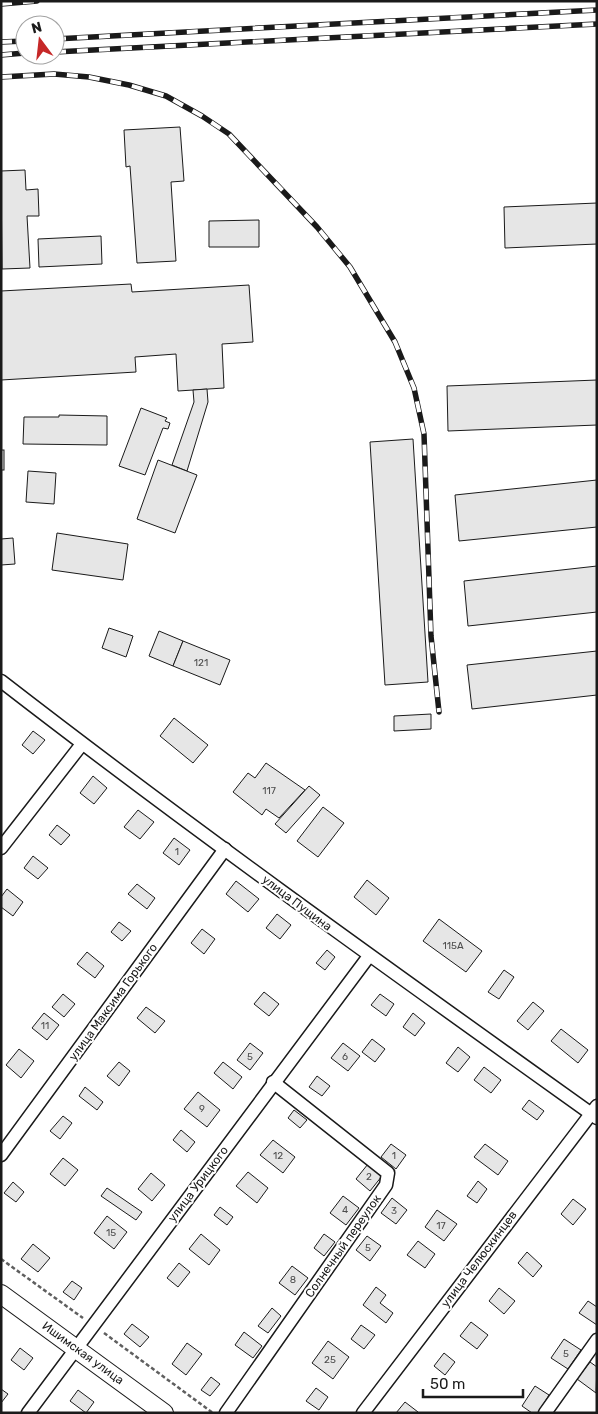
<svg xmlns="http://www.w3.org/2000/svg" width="598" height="1414" viewBox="0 0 598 1414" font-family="Rubik,sans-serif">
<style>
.building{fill:#e6e6e6;stroke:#1a1a1a}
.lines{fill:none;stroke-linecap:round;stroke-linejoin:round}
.street-casing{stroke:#1a1a1a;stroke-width:15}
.secondary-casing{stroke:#1a1a1a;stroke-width:20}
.path{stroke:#5f5f5f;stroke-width:2.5;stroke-dasharray:4 2.5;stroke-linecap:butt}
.street{stroke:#fff;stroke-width:12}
.secondary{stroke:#fff;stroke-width:18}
.rail-casing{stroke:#1a1a1a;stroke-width:5.5}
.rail{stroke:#fff;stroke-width:4;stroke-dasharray:11;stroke-linecap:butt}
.labels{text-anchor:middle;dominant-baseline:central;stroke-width:4;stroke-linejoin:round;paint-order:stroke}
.number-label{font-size:10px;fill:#4d4d4d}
.street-label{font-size:12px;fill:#1a1a1a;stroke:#fff}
</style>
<rect width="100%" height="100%" fill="#fff"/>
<g class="building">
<path d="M180 127 184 181 171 182 176 261 137 263 130 166 126 167 124 130Z"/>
<path d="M25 170 26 190 38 189 39 216H27L30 268 2 269 1 171Z"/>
<path d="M597 203V244L505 248 504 207Z"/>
<path d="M259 220V247H209V221Z"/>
<path d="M101 236 102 264 39 267 38 239Z"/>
<path d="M131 284 132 292 249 285 253 342 222 344 224 388 178 391 176 354 135 357 136 372 1 380V291Z"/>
<path d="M597 380V425L448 431 447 386Z"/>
<path d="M207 389 208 402 187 471 172 465 194 402 193 390Z"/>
<path d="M141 408 167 418 165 421 170 423 168 429 163 428 145 475 119 466Z"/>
<path d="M59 415 107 416V445L23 444 24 417H59Z"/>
<path d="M413 439 428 682 385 685 370 442Z"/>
<rect x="1" y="450" width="3" height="20"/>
<path d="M158 460 197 475 175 533 137 519Z"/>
<path d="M28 471 56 473 54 504 26 502Z"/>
<path d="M597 480V527L459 541 455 495Z"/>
<path d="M57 533 128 544 123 580 52 570Z"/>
<path d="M13 538 15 564 1 565V539Z"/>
<path d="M597 566V612L468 626 464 581Z"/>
<path d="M109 628 133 636 126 657 102 648Z"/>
<path d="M159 631 183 641 173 666 149 656Z"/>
<path d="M183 641 230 660 220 685 173 666Z"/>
<path d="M597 651V695L472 709 467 665Z"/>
<path d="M431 714V729L394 731V716Z"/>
<path d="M174 718 208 745 193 763 160 736Z"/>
<path d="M33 731 45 740 33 754 22 745Z"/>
<path d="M266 763 305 790 279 818 266 809 262 815 233 792 248 773 255 778Z"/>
<path d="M93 776 107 788 94 804 80 793Z"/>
<path d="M309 786 320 795 286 833 275 824Z"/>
<path d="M323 807 344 823 318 857 297 841Z"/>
<path d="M138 810 154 822 140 839 124 827Z"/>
<path d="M57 825 70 835 61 845 49 835Z"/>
<path d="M174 838 190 850 179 865 163 853Z"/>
<path d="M33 856 48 868 38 879 24 868Z"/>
<path d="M367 880 389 898 376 915 354 897Z"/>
<path d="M236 881 259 899 248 912 226 894Z"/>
<path d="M137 884 155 898 147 909 128 894Z"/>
<path d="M7 889 23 902 13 916 1 907V897Z"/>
<path d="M277 914 291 925 280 939 266 928Z"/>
<path d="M439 919 482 951 466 972 423 941Z"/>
<path d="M119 922 131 931 122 941 111 932Z"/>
<path d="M202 929 215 939 204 954 191 943Z"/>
<path d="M327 950 335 957 325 970 316 963Z"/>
<path d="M87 952 104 966 95 978 77 964Z"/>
<path d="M504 970 514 977 499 999 488 992Z"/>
<path d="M264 992 279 1004 269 1016 254 1004Z"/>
<path d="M63 994 75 1004 64 1017 52 1007Z"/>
<path d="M380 994 394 1004 386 1016 371 1005Z"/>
<path d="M533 1002 544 1011 528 1030 517 1021Z"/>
<path d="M146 1007 165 1021 155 1033 137 1018Z"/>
<path d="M44 1013 59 1025 47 1040 32 1028Z"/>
<path d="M413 1013 425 1023 415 1036 403 1027Z"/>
<path d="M561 1029 588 1050 578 1063 551 1041Z"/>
<path d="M372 1039 385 1049 375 1062 362 1052Z"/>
<path d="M250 1043 263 1053 250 1070 237 1060Z"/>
<path d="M343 1043 360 1056 348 1071 331 1058Z"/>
<path d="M458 1047 470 1057 458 1072 446 1063Z"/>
<path d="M19 1049 34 1061 21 1078 6 1065Z"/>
<path d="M119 1062 130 1071 119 1086 107 1076Z"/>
<path d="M223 1062 242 1077 233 1089 214 1073Z"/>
<path d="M484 1067 501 1080 491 1093 474 1080Z"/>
<path d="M317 1076 330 1086 322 1096 309 1087Z"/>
<path d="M85 1087 103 1102 97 1110 79 1096Z"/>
<path d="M198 1092 220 1110 207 1127 184 1109Z"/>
<path d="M529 1100 544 1111 537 1120 522 1109Z"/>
<path d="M294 1110 307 1120 300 1128 288 1118Z"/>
<path d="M63 1116 72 1123 60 1139 50 1131Z"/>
<path d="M181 1130 195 1142 187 1152 173 1140Z"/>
<path d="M273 1140 295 1157 283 1173 260 1155Z"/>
<path d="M391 1144 406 1155 396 1169 381 1157Z"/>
<path d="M485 1144 508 1161 498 1175 474 1157Z"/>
<path d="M63 1158 78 1170 65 1186 50 1174Z"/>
<path d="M368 1164 382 1176 370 1191 356 1179Z"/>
<path d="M248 1172 268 1188 257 1203 236 1186Z"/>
<path d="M151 1173 165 1185 152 1201 138 1189Z"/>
<path d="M478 1181 487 1189 477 1203 467 1196Z"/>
<path d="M13 1182 24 1192 16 1202 4 1193Z"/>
<path d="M107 1188 142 1212 136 1220 101 1196Z"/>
<path d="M343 1196 359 1208 346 1225 330 1213Z"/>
<path d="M392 1198 407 1210 396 1224 381 1213Z"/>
<path d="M573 1199 586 1209 573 1225 561 1214Z"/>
<path d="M220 1207 233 1217 227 1225 214 1215Z"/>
<path d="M437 1210 457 1224 444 1241 425 1227Z"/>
<path d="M107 1216 127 1232 114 1249 94 1233Z"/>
<path d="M201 1234 220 1250 209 1265 189 1249Z"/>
<path d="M324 1234 335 1242 324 1256 314 1248Z"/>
<path d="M367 1236 381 1246 370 1261 356 1250Z"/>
<path d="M418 1241 435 1254 425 1268 407 1255Z"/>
<path d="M33 1244 50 1258 38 1272 21 1259Z"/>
<path d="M527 1252 542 1266 533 1277 518 1263Z"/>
<path d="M179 1263 190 1272 178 1287 167 1278Z"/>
<path d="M292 1266 308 1278 295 1295 279 1283Z"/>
<path d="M72 1281 82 1288 74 1300 63 1292Z"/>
<path d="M376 1287 386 1295 380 1303 393 1313 386 1323 363 1305Z"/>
<path d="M499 1288 515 1301 504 1314 489 1301Z"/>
<path d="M588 1301 597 1307V1325L579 1313Z"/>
<path d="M272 1308 281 1316 268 1333 258 1326Z"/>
<path d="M471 1322 488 1335 477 1349 460 1336Z"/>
<path d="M132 1324 149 1337 140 1347 124 1334Z"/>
<path d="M361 1325 375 1335 364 1349 351 1339Z"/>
<path d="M244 1332 262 1346 253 1358 235 1345Z"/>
<path d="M564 1339 581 1350 568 1369 551 1358Z"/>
<path d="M328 1341 349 1357 333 1379 312 1363Z"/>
<path d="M187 1343 202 1354 186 1375 172 1364Z"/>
<path d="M20 1348 33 1358 24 1370 11 1360Z"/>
<path d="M444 1353 455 1362 445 1375 434 1366Z"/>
<path d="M590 1362 597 1367 596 1393 577 1379Z"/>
<path d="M211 1377 220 1384 210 1396 201 1390Z"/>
<path d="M535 1386 549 1395 538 1413H532L522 1406Z"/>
<path d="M316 1388 328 1397 319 1410 306 1401Z"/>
<path d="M1 1389 8 1394 1 1403Z"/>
<path d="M78 1390 94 1402 86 1413 70 1401Z"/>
<path d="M405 1402 418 1412 417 1413H396Z"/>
</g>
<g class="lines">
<g class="street-casing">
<g id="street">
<path d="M1 681C196 832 397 975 597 1118"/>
<path d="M1 848 82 744"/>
<path d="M1 1155 225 849"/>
<path d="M28 1413 369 956"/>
<path d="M226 1413 386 1185 388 1173 273 1082"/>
<path d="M363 1413 597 1106"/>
<path d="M545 1413 597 1340"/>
</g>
</g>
<g class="secondary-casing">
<path id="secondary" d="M1 1294 164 1413"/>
</g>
<g class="path">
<path d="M1 1259 83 1318"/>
<path d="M104 1333 213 1413"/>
</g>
<use href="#street" class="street"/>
<use href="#secondary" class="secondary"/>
<g class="rail-casing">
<g id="rail">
<path d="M1 4 37 1"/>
<path d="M55 39 597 10"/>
<path d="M1 42 25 41"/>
<path d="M55 52 597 24"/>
<path d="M1 55 25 53"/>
<path d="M1 77 54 74 89 77 129 85 166 96 202 116 229 134 317 227 350 267 395 342 414 388 424 434 431 636 439 712"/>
</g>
</g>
<use href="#rail" class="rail"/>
</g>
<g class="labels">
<g class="number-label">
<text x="201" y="663">121</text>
<text x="269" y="791">117</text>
<text x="177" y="852">1</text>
<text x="453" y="946">115А</text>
<text x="45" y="1026">11</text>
<text x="250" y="1057">5</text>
<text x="345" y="1057">6</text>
<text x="202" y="1109">9</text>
<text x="278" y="1156">12</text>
<text x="394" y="1156">1</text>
<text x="369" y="1177">2</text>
<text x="345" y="1210">4</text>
<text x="394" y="1211">3</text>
<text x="441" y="1226">17</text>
<text x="111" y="1233">15</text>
<text x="368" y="1248">5</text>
<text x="293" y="1280">8</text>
<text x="566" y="1354">5</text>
<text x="330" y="1360">25</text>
</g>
<g class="street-label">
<text transform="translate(297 903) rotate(37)">улица Пущина</text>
<text transform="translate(113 1002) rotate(-54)">улица Максима Горького</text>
<text transform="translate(198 1184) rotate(-53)">улица Урицкого</text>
<text transform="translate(343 1246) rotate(-55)">Солнечный переулок</text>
<text transform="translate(479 1259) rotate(-53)">улица Челюскинцев</text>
<text transform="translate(83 1353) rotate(36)">Ишимская улица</text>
</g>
</g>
<rect width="598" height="1414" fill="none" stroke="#1a1a1a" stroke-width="5"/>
<g transform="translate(40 40) rotate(345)"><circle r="24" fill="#ffffff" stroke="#a3a3a3"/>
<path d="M0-4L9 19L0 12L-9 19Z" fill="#c62828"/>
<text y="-8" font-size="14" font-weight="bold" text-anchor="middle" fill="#1a1a1a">N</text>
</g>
<path d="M423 1389v8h100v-8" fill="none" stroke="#1a1a1a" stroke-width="2.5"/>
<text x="430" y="1389" font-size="15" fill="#1a1a1a" stroke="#ffffff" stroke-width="4" paint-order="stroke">50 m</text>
</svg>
